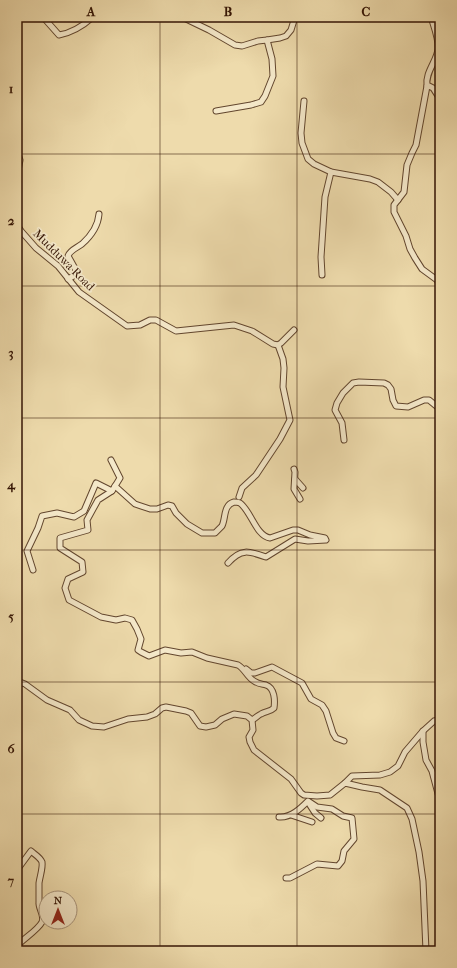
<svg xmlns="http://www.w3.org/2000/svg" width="457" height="968" viewBox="0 0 457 968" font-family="'IM FELL French Canon',serif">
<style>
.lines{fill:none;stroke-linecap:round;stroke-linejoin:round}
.street-casing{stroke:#62462e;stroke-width:7}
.street{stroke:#f4e8c9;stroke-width:5}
.grid{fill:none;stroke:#341404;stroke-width:1;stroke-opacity:0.55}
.labels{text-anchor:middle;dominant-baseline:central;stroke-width:3.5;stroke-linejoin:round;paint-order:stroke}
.street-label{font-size:12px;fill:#341404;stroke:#f4e8c9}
.neatline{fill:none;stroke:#341404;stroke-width:1.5}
.grid-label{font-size:13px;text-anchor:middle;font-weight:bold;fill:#341404}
</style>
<rect width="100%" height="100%" fill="#eedbac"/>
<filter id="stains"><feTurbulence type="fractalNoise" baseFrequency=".005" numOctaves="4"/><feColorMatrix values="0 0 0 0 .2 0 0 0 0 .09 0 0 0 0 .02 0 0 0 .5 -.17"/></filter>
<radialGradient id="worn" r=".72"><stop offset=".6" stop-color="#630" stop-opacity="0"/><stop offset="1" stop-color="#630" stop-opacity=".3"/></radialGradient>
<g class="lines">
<g class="street-casing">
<g id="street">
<path d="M43 17 59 35C71 33 84 25 93 17"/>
<path d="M182 17 209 30 235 45 242 46 258 41 267 40 280 38 286 36 291 30 295 17"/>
<path d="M427 86C425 72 437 61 438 49 439 39 434 27 431 17"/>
<path d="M440 99 433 88 429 86H427L416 145 412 153 407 165 404 192 394 205V212L406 236 410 249 415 258 422 269 437 280 440 286"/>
<path d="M304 101 301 133 302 143 308 159 314 164 331 172 370 179 378 182 391 192 398 200"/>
<path d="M216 111 251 105 261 102 265 96 273 76 272 59 267 40"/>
<path d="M17 151 20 160 17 176"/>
<path d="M17 225 21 231 36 248 58 266 79 292 127 326 140 325 150 320H156L176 331 234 325 252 331 273 344 278 345 281 343 294 330"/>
<path d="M322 275 321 257 325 197 331 172"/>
<path d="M68 279 77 274V272L68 256C70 250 77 248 82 244 91 236 98 227 99 214"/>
<path d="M344 440 342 423 335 410 337 403 343 393 353 383 359 382 384 383 388 385 391 389 393 400 396 406 408 407 424 400H429L440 409"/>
<path d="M111 460 120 478 112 491 98 500 87 520 88 530 60 538V548L82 562 83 572 68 579 65 588 69 600 101 617 116 620 125 618 132 620 137 629 141 639 138 650 141 652 149 656 165 650 181 653 192 652 207 658 238 665C245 669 247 677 254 681 258 684 262 684 266 685 275 688 275 701 274 708 270 712 266 711 261 714 258 715 256 718 252 720"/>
<path d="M294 469 295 472 294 489 300 499"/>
<path d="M295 479 303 488"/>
<path d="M115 486 135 504 150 509H157L168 505 172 506 176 513 187 524 202 533H215C217 531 220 528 222 526 226 518 223 505 234 502 236 502 238 502 240 503 251 511 256 536 270 538L293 530H298L310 535 325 538 326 540 308 541 295 539 266 557C249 551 241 548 228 563"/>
<path d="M239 497 242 488 256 475 280 439 290 420 283 387 284 368 283 359 278 345"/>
<path d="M33 570 27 551 38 528 42 516 57 513 74 517 84 511 96 483 112 491"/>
<path d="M246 669 251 673H255L272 667 302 683 311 699 322 705 326 711 333 733 336 738 344 741"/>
<path d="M17 681 25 684 47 700 70 710 79 720 92 726 104 727 128 719 147 717 155 714 162 708 166 707 186 711 191 713 200 726 206 727 215 725 222 719 234 714 247 716 252 720 253 730 249 737 250 742 254 750 291 779 301 793 304 795 317 796 330 795 345 783 362 787 380 790 407 808 412 819 419 852 423 881 426 951"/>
<path d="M423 731V742L426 760 432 771 440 801"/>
<path d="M345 783 352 776 380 775 390 772 398 766 405 752 423 731 434 721 438 720 440 721"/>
<path d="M308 802 315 813 321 818"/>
<path d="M291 815 312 822"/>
<path d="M279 817C291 818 301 808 308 801L317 807 332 809 343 816 352 818 354 839 344 851 342 861 338 866 317 864 290 878H286"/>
<path d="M17 870 31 851C34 854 40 857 42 862 43 868 40 876 39 883 39 889 39 895 39 902 38 908 45 916 42 922 38 930 23 939 17 946"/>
</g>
</g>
<use href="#street" class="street"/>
</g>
<path class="grid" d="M160 17V951M297 17V951M17 154H440M17 286H440M17 418H440M17 550H440M17 682H440M17 814H440"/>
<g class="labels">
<g class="street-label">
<text transform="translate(64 260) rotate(45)">Mudduwa Road</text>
</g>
</g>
<rect width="457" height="968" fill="none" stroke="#eedbac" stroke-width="44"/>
<g transform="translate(58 910)"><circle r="19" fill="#f4e8c9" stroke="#a7937a"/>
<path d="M0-3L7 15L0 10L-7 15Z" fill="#8f2418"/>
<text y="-6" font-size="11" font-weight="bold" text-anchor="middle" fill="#341404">N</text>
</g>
<rect x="22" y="22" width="413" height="924" class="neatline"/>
<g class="grid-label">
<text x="91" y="16">A</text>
<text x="228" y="16">B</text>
<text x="366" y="16">C</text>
<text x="11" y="93">1</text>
<text x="11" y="225">2</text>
<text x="11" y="357">3</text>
<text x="11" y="489">4</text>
<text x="11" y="621">5</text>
<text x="11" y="753">6</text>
<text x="11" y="885">7</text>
</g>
<rect width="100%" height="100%" filter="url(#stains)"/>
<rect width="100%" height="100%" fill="url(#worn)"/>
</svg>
